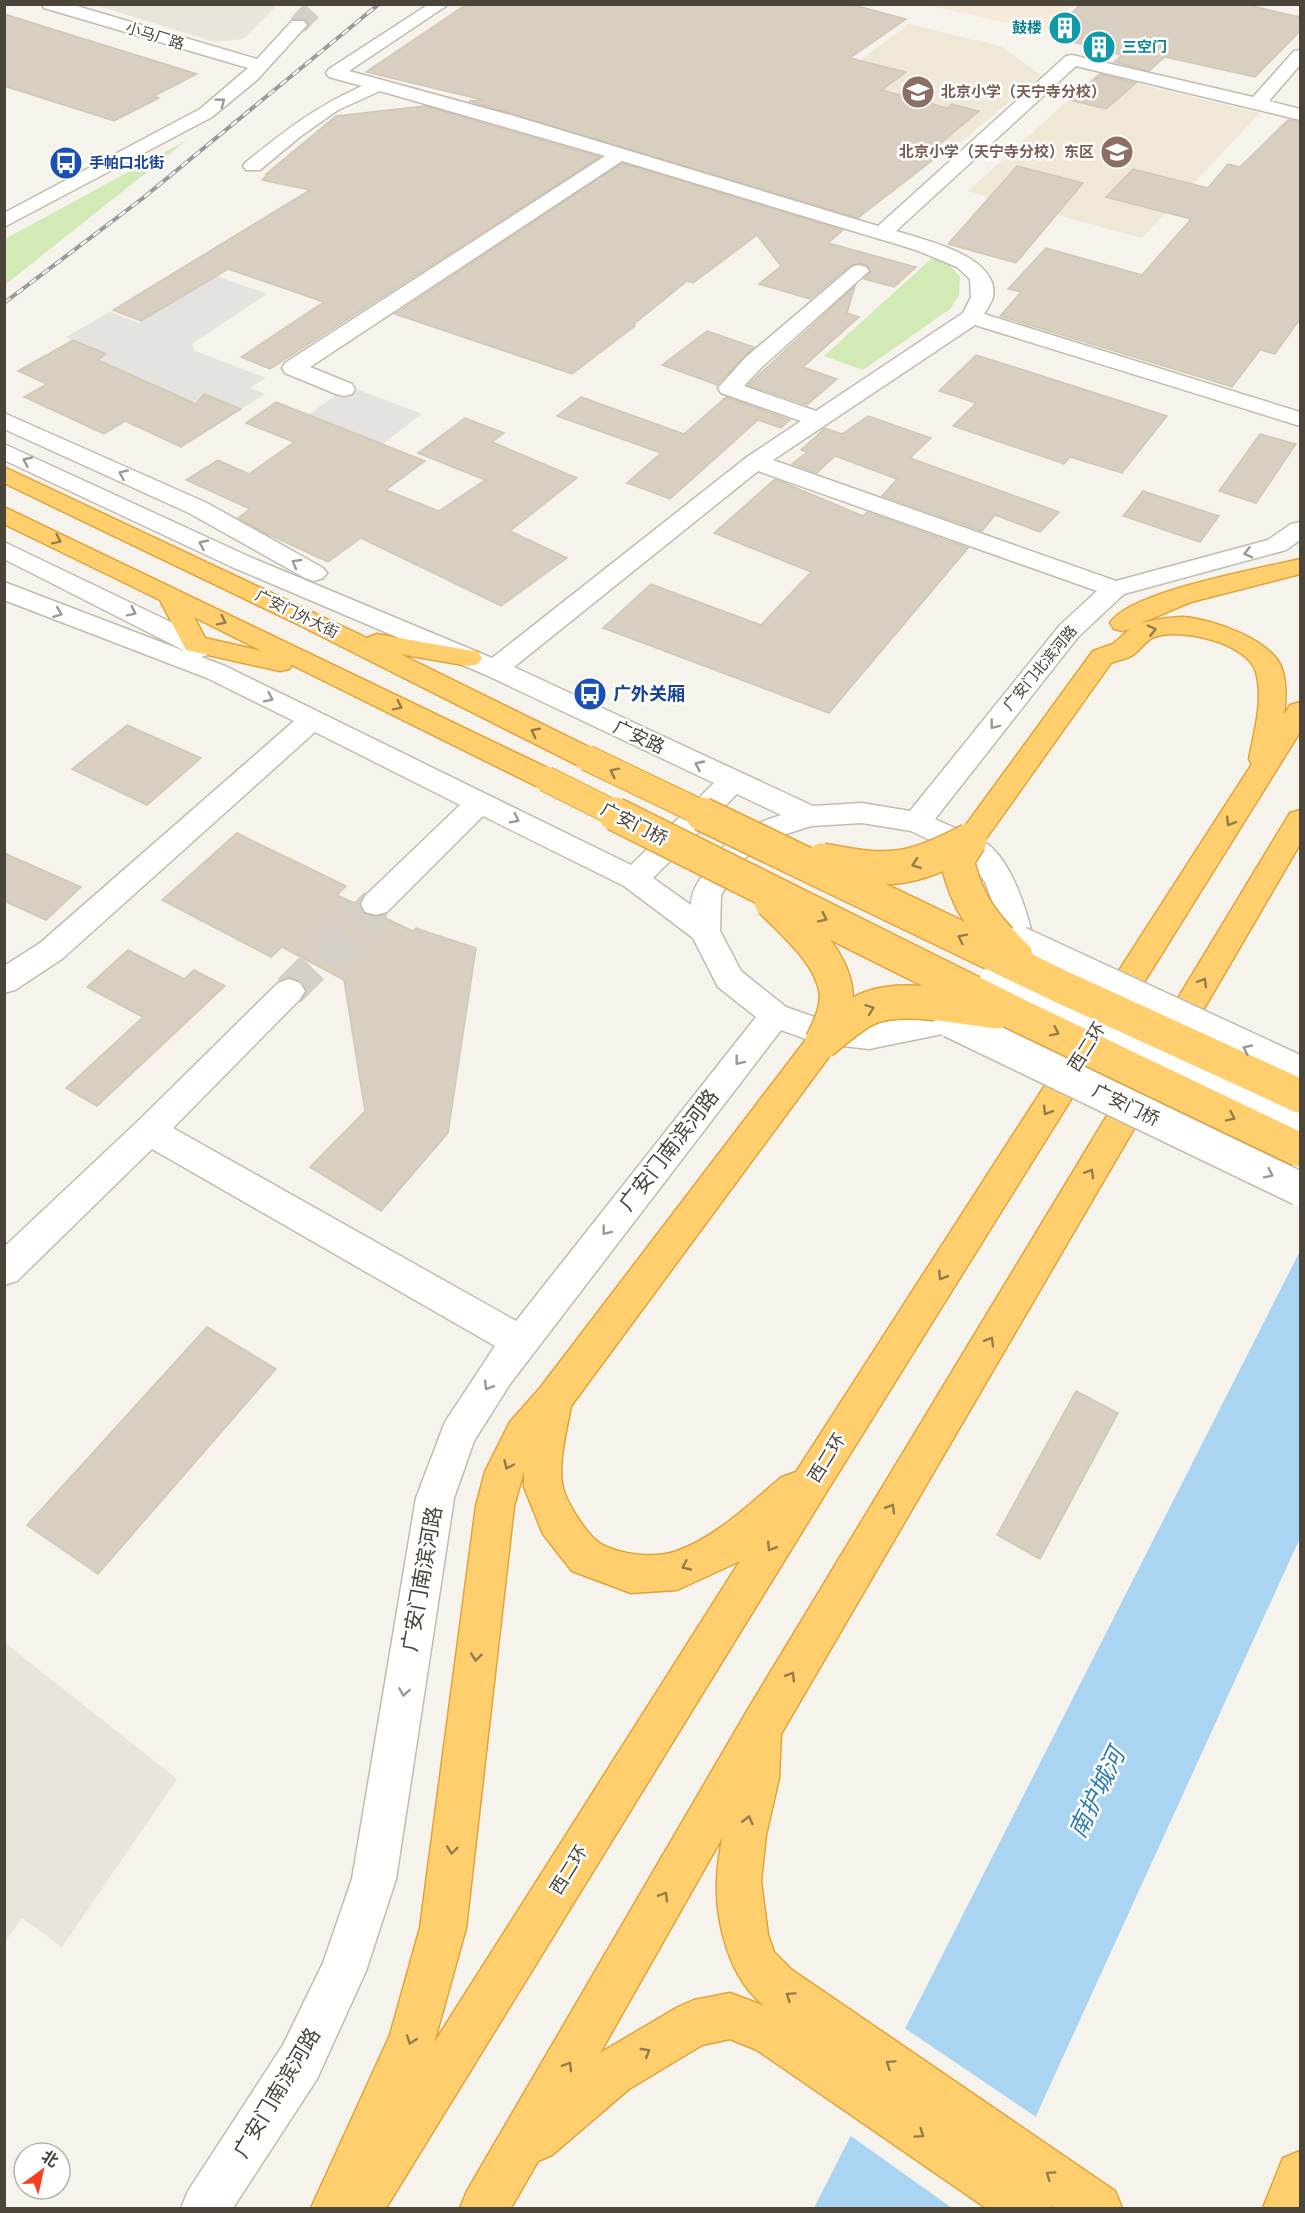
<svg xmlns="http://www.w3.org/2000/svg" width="1305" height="2213" viewBox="0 0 1305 2213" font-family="'Nunito Sans','Noto Sans SC',sans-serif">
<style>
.residential{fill:#eae5da}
.commercial{fill:#f7ead8}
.education{fill:#efe8d6}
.green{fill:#d2eab5}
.parking{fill:#e5e3e0}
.water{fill:#a9d4f2}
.pier{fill:#f6f3ec}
.building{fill:#d8cfc1;stroke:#d3c7b4;stroke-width:1.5}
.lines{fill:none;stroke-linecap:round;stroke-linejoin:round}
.minor-tunnel-far1{stroke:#d4d0c8;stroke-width:20;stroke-dasharray:20 10;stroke-linecap:butt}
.minor-tunnel{stroke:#d4d0c8;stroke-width:33;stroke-dasharray:33 16;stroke-linecap:butt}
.minor-casing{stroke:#c2bbae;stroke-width:3}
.highway-casing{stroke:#e0a43c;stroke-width:3}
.minor{fill:#fff;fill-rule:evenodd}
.highway{fill:#ffcf6e;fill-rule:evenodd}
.rail-casing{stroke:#9a9a9a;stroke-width:4}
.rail{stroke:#fff;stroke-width:2;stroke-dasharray:8;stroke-linecap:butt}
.minor-bridge-casing{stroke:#c2bbae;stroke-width:36;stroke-linecap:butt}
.highway-bridge-far1-casing{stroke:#e0a43c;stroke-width:27;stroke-linecap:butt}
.highway-bridge-casing{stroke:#e0a43c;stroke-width:36;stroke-linecap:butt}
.minor-bridge{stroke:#fff;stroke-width:33}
.highway-bridge-far1{stroke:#ffcf6e;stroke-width:25}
.highway-bridge{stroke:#ffcf6e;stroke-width:33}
.oneway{stroke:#9c9892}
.oneway2{stroke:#937c4e}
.labels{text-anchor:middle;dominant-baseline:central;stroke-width:5;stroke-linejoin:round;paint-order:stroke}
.far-culture-label{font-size:15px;font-weight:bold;fill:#0d838f;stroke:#fff;text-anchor:end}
.far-street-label{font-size:15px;fill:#4b4439;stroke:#fff}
.far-education-label{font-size:15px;font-weight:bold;fill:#785e54;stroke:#fff;text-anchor:start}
.far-transit-label{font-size:15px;font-weight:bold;fill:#164399;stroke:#fff;text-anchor:start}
.transit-label{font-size:18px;font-weight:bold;fill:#164399;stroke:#fff;text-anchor:start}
.street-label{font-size:18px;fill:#4b4439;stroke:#fff}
.near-street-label{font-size:21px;fill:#4b4439;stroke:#fff}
.near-water-label{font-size:24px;font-style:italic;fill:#2e7ab2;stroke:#fff}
</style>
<rect width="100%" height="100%" fill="#f6f3ec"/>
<g class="residential">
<path d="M95 5H277L244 39 215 42Z"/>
<path d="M5 1643 177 1779 62 1947 22 1918 5 1942Z"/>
</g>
<path class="commercial" d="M926 5 1073 4V5L1043 31Z"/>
<g class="education">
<path d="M909 24 1000 46 1041 75 949 152 792 110Z"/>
<path d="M1097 74 1260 113 1142 238 968 191Z"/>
</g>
<g class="green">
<path d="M187 140 5 285V239Z"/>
<path d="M933 257 951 266 960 277 959 295 950 309 863 370 824 356Z"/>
</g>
<g class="parking">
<path d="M206 272 267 294 192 344 195 351 266 378 250 388 265 394 241 409 204 394 198 401 192 403 101 361V358L106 354 66 337 110 312 139 323 209 280Z"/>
<path d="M349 386 422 414 382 444 308 415Z"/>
</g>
<path class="water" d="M1300 1251V1538L994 2208H814Z"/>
<path class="pier" d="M903 2027 1039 2119 998 2208H952L848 2134Z"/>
<g class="building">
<path d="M467 4H850L906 19 850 58 906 72 882 90 947 108 952 104 979 111 925 156 934 159 858 218 469 101 483 100 366 72Z"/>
<path d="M1081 4H1243L1300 17V31L1255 77 1165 57 1149 71 1114 62 1122 55 1054 37 1061 31 1055 29Z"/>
<path d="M4 14 197 74 154 96 159 98 114 121 4 86Z"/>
<path d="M1100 74 1136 83 1106 109 1071 100Z"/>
<path d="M425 106 600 157 270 369 241 357 324 302 228 269 141 321 113 310 310 190 262 180 268 174H266L336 116Z"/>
<path d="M1288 120 1300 122V319L1275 354 1260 350 1232 387 1000 316 1021 292 1008 289 1046 248 1142 275 1191 219 1106 197 1133 169 1208 188 1228 164 1240 167Z"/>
<path d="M622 163 843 230 828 243 916 267 894 287 864 279 871 271 867 265 860 263 851 265 810 299 759 284 781 266 757 235 693 283 687 281 633 325 635 326 572 374 395 314Z"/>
<path d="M1017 166 1083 183 1016 263 948 244Z"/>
<path d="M855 286 847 313 859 317 803 367 837 379 807 405 748 385Z"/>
<path d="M707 331 754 347 717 385 662 365Z"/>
<path d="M73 340 106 354 98 360 196 404 204 394 241 409 181 447 125 421 104 434 24 397 47 384 18 371Z"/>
<path d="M976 355 1014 367 1167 416 1122 473 1070 457 1064 464 953 426 976 403 939 391Z"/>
<path d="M581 397 684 434 726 397 790 420 781 428 758 420 670 499 627 483 661 453 557 416Z"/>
<path d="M276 402 425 461 386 490 439 511 485 480 418 453 465 418 504 433 492 442 577 478 510 531 567 558 501 606 361 538 328 562 263 532 238 518 250 509 186 480 218 460 249 474 294 442 246 423Z"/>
<path d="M868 416 931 438 910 458 1059 512 1040 532 995 515 982 531 882 496 897 479 835 456 817 473 792 464 807 452 801 450 825 428 842 434Z"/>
<path d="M1260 434 1296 444 1256 503 1219 491Z"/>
<path d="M775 479 863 516 867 512 968 548 829 713 603 628 651 584 761 625 811 572 714 533Z"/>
<path d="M1143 491 1219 516 1200 542 1123 516Z"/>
<path d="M127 725 201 758 147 805 72 769Z"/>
<path d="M237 833 346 886 337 895 359 905 364 914 375 917 381 916 413 931 416 928 476 948 448 1133 381 1211 310 1167 365 1111 344 980 282 947 271 957 162 900Z"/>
<path d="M4 853 81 887 46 920 4 901Z"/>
<path d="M128 950 184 979 194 970 225 986 97 1106 66 1088 143 1017 87 987Z"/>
<path d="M207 1327 276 1369 98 1574 27 1525Z"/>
<path d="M1076 1391 1118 1413 1040 1559 997 1535Z"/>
</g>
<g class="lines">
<path class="minor-tunnel-far1" d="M298 25 317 4"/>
<path class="minor-tunnel" d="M289 991 376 904"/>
<g class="minor-casing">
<g id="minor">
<path d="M42 4H70L257 59 292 21H304L307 25 257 80 212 117 4 227V213L200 109 248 68 44 8Z"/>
<path d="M429 4H449L349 71 514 116 878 226 1066 56 1072 55 1253 97 1294 51 1300 50V65L1269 101 1300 109V120L1076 66 896 231C924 240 1000 256 993 297 992 302 987 309 984 314L1300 412V426L975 325 773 460 1116 581 1268 540 1291 524 1300 522V540L1286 550 1124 594 1078 637 935 819C951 827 971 833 986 843 1012 861 1028 913 1034 943L1007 989 962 1030 869 1049 817 1043 781 1030 510 1384 474 1441 454 1498 396 1879 366 1971 317 2079 233 2208H181L188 2191 283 2045 323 1963 352 1879 416 1498 445 1422 495 1346 152 1149 17 1281 4 1285V1247L137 1122 278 983 289 979 300 983 305 991 300 999 173 1128 516 1321 756 1017 718 987 693 938 624 886 483 816 387 912 376 915 365 912 361 904 365 896 460 805 315 732 62 959 15 990 4 993V966L40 943 294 721 207 678 4 600V582L187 652 4 559V542L204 638 212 649 208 655 201 657 225 666 631 865 714 783 486 675 232 567 4 460V444L250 557 492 658 747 457 801 421 721 393 718 388 746 357 852 267 859 265 866 267 869 271 762 367 744 386 816 411 963 313 971 297 970 279 957 267 916 250 622 161 310 367 352 384 355 389 352 394 344 396 336 394 285 373 282 368 285 363 605 156 380 91 338 110 301 136 260 170H246L243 166 246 162C286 130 315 107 362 86L329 77 326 73 329 69ZM758 471 1097 591 1060 625 910 811 862 803 813 806 514 667ZM737 794 781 815C742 828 728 836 705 871 698 883 691 891 691 905L653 878ZM862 823 911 831 967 858 985 882 999 919 1004 943 985 973 942 1011 869 1025 820 1019 786 1007 741 971 720 931 721 895 742 860 774 838 811 826Z"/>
<path d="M4 413 207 503 323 568 327 573 323 578 314 581 305 578 189 513 4 429Z"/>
</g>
</g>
<g class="highway-casing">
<g id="highway">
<path d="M4 467 367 638 377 634 478 652 482 658 478 664 469 666 400 654 597 751 601 758 597 765 587 767 577 765 301 626 4 483Z"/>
<path d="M4 507 556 772 560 779 556 786 546 788 536 786 292 665 289 669 280 671 186 650 160 600 4 524ZM194 617 262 651 205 638Z"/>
<path d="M1300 559V574L1191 602 1141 623C1154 620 1170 617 1183 617 1211 619 1272 639 1282 669 1287 684 1286 700 1284 715L1290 705 1300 702V732L832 1483 386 2208H311L390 2035 420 1928 476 1506 485 1472 510 1422 540 1388 811 1033 822 1030 833 1033 838 1042 833 1051 571 1406C567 1429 557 1465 563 1488 566 1502 588 1537 601 1544 620 1555 657 1559 677 1551 718 1536 749 1504 782 1477L796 1472 1252 764 1249 759C1254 732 1264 700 1256 672 1248 643 1180 627 1154 637 1146 640 1140 650 1133 655 1127 659 1118 660 1111 663L980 847 970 850 960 847 955 840 1093 651 1113 644 1130 629 1123 631 1114 629 1110 623C1131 591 1260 569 1300 559ZM524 1471V1487L543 1534 572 1571 631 1593 677 1590 740 1561 434 2043 466 1928 514 1506Z"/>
<path d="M1300 810V844L781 1734 779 1778 766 1835 761 1881 768 1935 774 1952 792 1970 1115 2191 1122 2208H1056L1051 2205 1052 2208H986L757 2050 730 2039 702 2045 629 2089 552 2155 538 2161 511 2208H460L467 2191 747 1711 1290 813ZM722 1838C720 1852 717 1866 717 1880 715 1922 730 1981 765 2006L730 1993 694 2000 678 2007 600 2053Z"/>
<path d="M1300 2151V2208H1263L1283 2158Z"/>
</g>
</g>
<use href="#minor" class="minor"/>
<use href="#highway" class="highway"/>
<g class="rail-casing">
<path id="rail" d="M4 303 143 198 379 4"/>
</g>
<use href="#rail" class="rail"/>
<g class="minor-bridge-casing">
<g id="minor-bridge">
<path d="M1019 943 1300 1073"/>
<path d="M996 981 1300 1125"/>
<path d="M951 1021 1300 1189"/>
</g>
</g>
<g class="highway-bridge-far1-casing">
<g id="highway-bridge-far1">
<path d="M587 758 706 815"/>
<path d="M546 779 618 815"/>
</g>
</g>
<g class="highway-bridge-casing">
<g id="highway-bridge">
<path d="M615 814 1018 1015 1300 1150"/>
<path d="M702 814 1062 987 1300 1096"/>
<path d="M970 840 957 860C967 904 984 925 1016 956"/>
<path d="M822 860C890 873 908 872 970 840"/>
<path d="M771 901C795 925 832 956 836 992 838 1010 829 1027 822 1042"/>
<path d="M822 1042C838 1030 853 1014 872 1007 907 995 960 1008 997 1012"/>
</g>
</g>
<use href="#minor-bridge" class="minor-bridge"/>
<use href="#highway-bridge-far1" class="highway-bridge-far1"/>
<use href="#highway-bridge" class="highway-bridge"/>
</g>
<defs><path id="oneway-chevron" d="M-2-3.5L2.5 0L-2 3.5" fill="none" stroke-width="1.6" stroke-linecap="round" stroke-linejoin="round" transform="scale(1.5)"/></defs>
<g class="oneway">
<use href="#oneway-chevron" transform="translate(221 102) rotate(-37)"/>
<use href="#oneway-chevron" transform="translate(27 461) rotate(-155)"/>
<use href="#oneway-chevron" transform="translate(123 474) rotate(-156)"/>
<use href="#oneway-chevron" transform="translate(203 544) rotate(-155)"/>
<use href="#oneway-chevron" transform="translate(1248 553) rotate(165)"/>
<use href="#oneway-chevron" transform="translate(296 563) rotate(-150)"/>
<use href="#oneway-chevron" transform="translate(132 612) rotate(26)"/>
<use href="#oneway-chevron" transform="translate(58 613) rotate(21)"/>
<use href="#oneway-chevron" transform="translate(269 698) rotate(26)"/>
<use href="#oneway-chevron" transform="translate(994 725) rotate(128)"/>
<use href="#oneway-chevron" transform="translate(699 765) rotate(-155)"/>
<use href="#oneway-chevron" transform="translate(515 819) rotate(27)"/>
<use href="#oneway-chevron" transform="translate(1247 1049) rotate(-155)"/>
<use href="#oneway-chevron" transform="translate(739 1061) rotate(128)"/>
<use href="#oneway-chevron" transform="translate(1269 1174) rotate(26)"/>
<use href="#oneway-chevron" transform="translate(606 1231) rotate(128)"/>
<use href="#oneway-chevron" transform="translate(488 1386) rotate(122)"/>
<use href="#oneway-chevron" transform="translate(404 1692) rotate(99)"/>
</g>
<g class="oneway2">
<use href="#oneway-chevron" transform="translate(57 540) rotate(26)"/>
<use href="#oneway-chevron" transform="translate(222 621) rotate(26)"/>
<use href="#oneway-chevron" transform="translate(1152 630) rotate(-13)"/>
<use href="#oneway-chevron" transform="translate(398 706) rotate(26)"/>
<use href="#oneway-chevron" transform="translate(535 732) rotate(-153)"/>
<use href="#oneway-chevron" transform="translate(614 772) rotate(-154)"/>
<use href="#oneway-chevron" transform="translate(1230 822) rotate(122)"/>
<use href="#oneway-chevron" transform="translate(916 864) rotate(160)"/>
<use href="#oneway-chevron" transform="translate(823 918) rotate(26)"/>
<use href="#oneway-chevron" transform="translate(962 938) rotate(-154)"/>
<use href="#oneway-chevron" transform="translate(1203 982) rotate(-59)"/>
<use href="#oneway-chevron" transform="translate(870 1009) rotate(-20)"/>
<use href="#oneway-chevron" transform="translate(1055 1032) rotate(26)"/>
<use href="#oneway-chevron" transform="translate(1047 1111) rotate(122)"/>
<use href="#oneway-chevron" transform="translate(1231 1117) rotate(26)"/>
<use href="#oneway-chevron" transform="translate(1090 1173) rotate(-59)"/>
<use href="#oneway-chevron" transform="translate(942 1276) rotate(122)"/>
<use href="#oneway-chevron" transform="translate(990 1341) rotate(-59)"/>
<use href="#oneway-chevron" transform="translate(508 1465) rotate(115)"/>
<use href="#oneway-chevron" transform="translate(891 1508) rotate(-59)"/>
<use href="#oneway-chevron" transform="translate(771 1547) rotate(122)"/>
<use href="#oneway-chevron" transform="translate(686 1566) rotate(155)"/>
<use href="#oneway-chevron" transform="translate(476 1657) rotate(97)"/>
<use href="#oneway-chevron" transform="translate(791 1676) rotate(-59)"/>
<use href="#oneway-chevron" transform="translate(748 1820) rotate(-77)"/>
<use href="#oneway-chevron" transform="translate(452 1850) rotate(97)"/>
<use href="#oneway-chevron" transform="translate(664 1896) rotate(-60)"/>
<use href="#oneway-chevron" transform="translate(790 1996) rotate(-146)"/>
<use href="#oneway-chevron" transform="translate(411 2040) rotate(110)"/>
<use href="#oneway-chevron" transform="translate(646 2052) rotate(-31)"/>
<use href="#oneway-chevron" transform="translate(890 2064) rotate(-145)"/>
<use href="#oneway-chevron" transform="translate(568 2066) rotate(-60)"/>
<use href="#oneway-chevron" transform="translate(920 2134) rotate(35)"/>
<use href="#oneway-chevron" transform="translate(1050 2175) rotate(-145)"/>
</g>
<defs>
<g id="building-disc" transform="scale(1.725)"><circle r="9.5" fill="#0f9aa8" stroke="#fff"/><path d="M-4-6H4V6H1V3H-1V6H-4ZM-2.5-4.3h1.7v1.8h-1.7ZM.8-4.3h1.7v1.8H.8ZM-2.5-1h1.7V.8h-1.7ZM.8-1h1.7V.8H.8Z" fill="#fff"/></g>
<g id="school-disc" transform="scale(1.725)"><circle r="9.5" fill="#8d6e63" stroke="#fff"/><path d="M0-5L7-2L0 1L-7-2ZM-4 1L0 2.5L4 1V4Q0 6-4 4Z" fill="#fff"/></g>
<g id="bus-disc" transform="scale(1.725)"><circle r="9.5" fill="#1a4fb4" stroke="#fff"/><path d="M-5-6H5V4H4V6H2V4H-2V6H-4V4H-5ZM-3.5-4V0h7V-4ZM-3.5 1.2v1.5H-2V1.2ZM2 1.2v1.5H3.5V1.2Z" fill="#fff"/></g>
</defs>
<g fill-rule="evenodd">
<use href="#building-disc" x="1065" y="28"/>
<use href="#building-disc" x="1099" y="47"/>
<use href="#school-disc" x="918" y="92"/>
<use href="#school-disc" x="1117" y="152"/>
<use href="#bus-disc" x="66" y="163"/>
<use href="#bus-disc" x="590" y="694"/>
</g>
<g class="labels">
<g class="far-culture-label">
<text x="1042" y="28">鼓楼</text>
<text x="1122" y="47" text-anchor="start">三空门</text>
</g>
<g class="far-street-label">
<text transform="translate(155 36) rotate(17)">小马厂路</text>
<text transform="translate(297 614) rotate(26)">广安门外大街</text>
<text transform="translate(1040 668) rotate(-50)">广安门北滨河路</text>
</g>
<g class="far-education-label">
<text x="941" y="92">北京小学（天宁寺分校）</text>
<text x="1094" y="152" text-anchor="end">北京小学（天宁寺分校）东区</text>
</g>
<g class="far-transit-label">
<text x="89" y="163">手帕口北街</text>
</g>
<g class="transit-label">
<text x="613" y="694">广外关厢</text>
</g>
<g class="street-label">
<text transform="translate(639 737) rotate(25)">广安路</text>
<text transform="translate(634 824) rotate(27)">广安门桥</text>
<text transform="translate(1087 1047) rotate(-58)">西二环</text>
<text transform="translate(1126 1105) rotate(26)">广安门桥</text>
<text transform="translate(827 1458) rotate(-58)">西二环</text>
<text transform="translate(569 1870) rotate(-58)">西二环</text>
</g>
<g class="near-street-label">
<text transform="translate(669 1150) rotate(-52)">广安门南滨河路</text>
<text transform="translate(422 1579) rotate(-80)">广安门南滨河路</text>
<text transform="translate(277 2093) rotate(-59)">广安门南滨河路</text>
</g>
<g class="near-water-label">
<text transform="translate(1097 1793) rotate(-64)">南护城河</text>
</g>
</g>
<rect width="1305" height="2213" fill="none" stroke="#4b4439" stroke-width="12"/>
<g transform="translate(42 2171) rotate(33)"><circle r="28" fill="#ffffff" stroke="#b7b4b0" stroke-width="1.5"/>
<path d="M0-4.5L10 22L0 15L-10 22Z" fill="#fc3f1d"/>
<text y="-9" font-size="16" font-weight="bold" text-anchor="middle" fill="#4b4439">北</text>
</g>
</svg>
